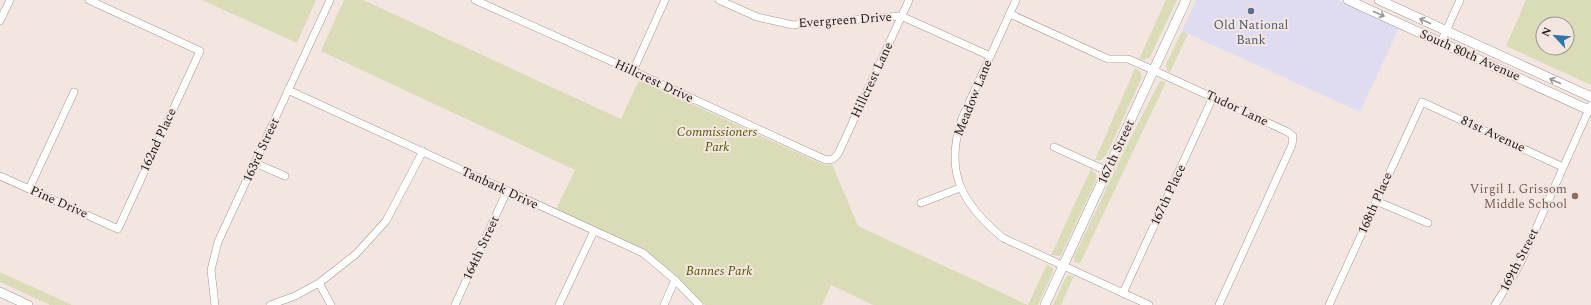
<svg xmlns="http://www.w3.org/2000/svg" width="1591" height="305" viewBox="0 0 1591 305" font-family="Spectral,serif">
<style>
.commercial{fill:#dfdcf2}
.green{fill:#dadcb8;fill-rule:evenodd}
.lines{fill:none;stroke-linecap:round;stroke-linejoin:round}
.minor-casing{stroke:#a49792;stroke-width:8}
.tertiary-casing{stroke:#a49792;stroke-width:10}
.minor{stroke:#fff;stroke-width:7}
.tertiary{stroke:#fff;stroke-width:9}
.oneway{stroke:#9a9897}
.service-dot{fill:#5c6f8a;stroke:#f3e6e0;stroke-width:1.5}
.education-dot{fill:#8d6e63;stroke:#f3e6e0;stroke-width:1.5}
.labels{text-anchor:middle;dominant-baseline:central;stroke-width:4;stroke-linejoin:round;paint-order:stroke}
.street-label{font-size:13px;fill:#1e1917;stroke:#f3e6e0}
.service-label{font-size:13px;fill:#4e5e75;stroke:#f3e6e0}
.park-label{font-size:13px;font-style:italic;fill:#565703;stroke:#f3e6e0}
.education-label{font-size:13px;fill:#785e54;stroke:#f3e6e0;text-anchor:end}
</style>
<rect width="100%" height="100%" fill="#f3e6e0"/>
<path class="commercial" d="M1196 0H1339L1399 28 1360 112 1182 31Z"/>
<g class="green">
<path d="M202 0H316L297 43Z"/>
<path d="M344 0H363L621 119 639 80 820 163 825 165 832 164 858 226 1028 305 1047 264 1053 268V272L1038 305H873L831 285 822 305H705L663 265 650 255 556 210 575 170 321 51Z"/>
<path d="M1166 0H1177L1150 57 1144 60 1139 59Z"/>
<path d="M1526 0H1591V85L1506 46ZM1543 24H1567V48H1543Z"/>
<path d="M1182 31 1188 34 1170 72 1167 71 1166 64Z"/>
<path d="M1135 68 1140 71 1142 77 1107 154 1101 160H1095Z"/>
<path d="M1160 81 1166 82 1080 263 1074 262V257L1127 145Z"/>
<path d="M1091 169 1096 174V180L1062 253 1060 256 1051 255Z"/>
<path d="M0 272 72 305H50L0 282Z"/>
<path d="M1069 275 1074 276 1061 305H1053L1066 277Z"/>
</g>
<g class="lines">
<g class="minor-casing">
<g id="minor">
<path d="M475 0 633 71 806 151 826 160 833 159 838 154 909 0"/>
<path d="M719 0 757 17 793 25 901 16 990 56"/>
<path d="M1016 0 962 118C944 172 961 203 1003 238L1149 305"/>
<path d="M1010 14 1108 59H1128L1142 65 1288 132 1293 136 1292 145 1219 305"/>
<path d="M0 21 10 0"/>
<path d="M1441 42 1460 0"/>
<path d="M633 71 665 0"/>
<path d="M288 90 643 253 675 280 699 305"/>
<path d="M1054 147 1107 171"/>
<path d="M255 163 285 176"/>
<path d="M0 176 118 229 200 51 89 0"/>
<path d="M29 189 74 92"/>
<path d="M1376 201 1428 223"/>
<path d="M921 203 960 188"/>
<path d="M319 283 331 305"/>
<path d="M1123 293 1213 97"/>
<path d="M215 305 211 270 218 242 330 0"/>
<path d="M270 305 295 296 319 283 356 254 386 221 423 151"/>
<path d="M455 305 507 191"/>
<path d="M559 305 594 231"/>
<path d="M664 305 675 280"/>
<path d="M1329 305 1422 102 1563 167"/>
<path d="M1495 305 1512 278 1521 262 1591 105"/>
</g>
</g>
<g class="tertiary-casing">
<g id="tertiary">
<path d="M1348 0 1591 111"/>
<path d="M1379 0 1591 97"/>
<path d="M0 292 28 305"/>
<path d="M1045 305 1186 0"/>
</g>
</g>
<use href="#minor" class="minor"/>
<use href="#tertiary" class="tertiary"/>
</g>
<defs><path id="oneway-shaft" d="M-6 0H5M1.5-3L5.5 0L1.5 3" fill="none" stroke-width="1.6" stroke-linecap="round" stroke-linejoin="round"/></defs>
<g class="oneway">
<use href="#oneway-shaft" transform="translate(1379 14) rotate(24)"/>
<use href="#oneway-shaft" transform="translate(1425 21) rotate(-156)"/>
<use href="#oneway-shaft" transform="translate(1555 81) rotate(-156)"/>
</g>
<circle class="service-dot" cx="1251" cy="11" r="4"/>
<circle class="education-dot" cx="1575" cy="196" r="4"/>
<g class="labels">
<g class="street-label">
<text transform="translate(845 20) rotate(-4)">Evergreen Drive</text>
<text transform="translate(1470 55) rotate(24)">South 80th Avenue</text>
<text transform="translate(872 80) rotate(-65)">Hillcrest Lane</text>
<text transform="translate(654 81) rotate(25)">Hillcrest Drive</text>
<text transform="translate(973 98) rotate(-68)">Meadow Lane</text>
<text transform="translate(1237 108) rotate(25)">Tudor Lane</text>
<text transform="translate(1493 134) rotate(25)">81st Avenue</text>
<text transform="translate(158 140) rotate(-65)">162nd Place</text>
<text transform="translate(261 150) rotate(-65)">163rd Street</text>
<text transform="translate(1116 152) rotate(-65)">167th Street</text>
<text transform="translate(500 188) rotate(25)">Tanbark Drive</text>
<text transform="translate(1168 195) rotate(-65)">167th Place</text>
<text transform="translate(59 202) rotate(24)">Pine Drive</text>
<text transform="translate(1375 203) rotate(-66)">168th Place</text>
<text transform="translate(481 248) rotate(-65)">164th Street</text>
<text transform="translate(1519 260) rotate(-63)">169th Street</text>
</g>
<g class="service-label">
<text x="1251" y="25">Old National<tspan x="1251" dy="15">Bank</tspan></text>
</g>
<g class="park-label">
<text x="717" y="132">Commissioners<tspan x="717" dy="15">Park</tspan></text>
<text x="719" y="271">Bannes Park</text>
</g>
<g class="education-label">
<text x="1567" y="189">Virgil I. Grissom<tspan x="1567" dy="15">Middle School</tspan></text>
</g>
</g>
<g transform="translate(1555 36) rotate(296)"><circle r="19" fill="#f3e6e0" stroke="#9e9490"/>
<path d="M0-3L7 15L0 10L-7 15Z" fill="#2c76a9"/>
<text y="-6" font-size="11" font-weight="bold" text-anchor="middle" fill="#1e1917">N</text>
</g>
</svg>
